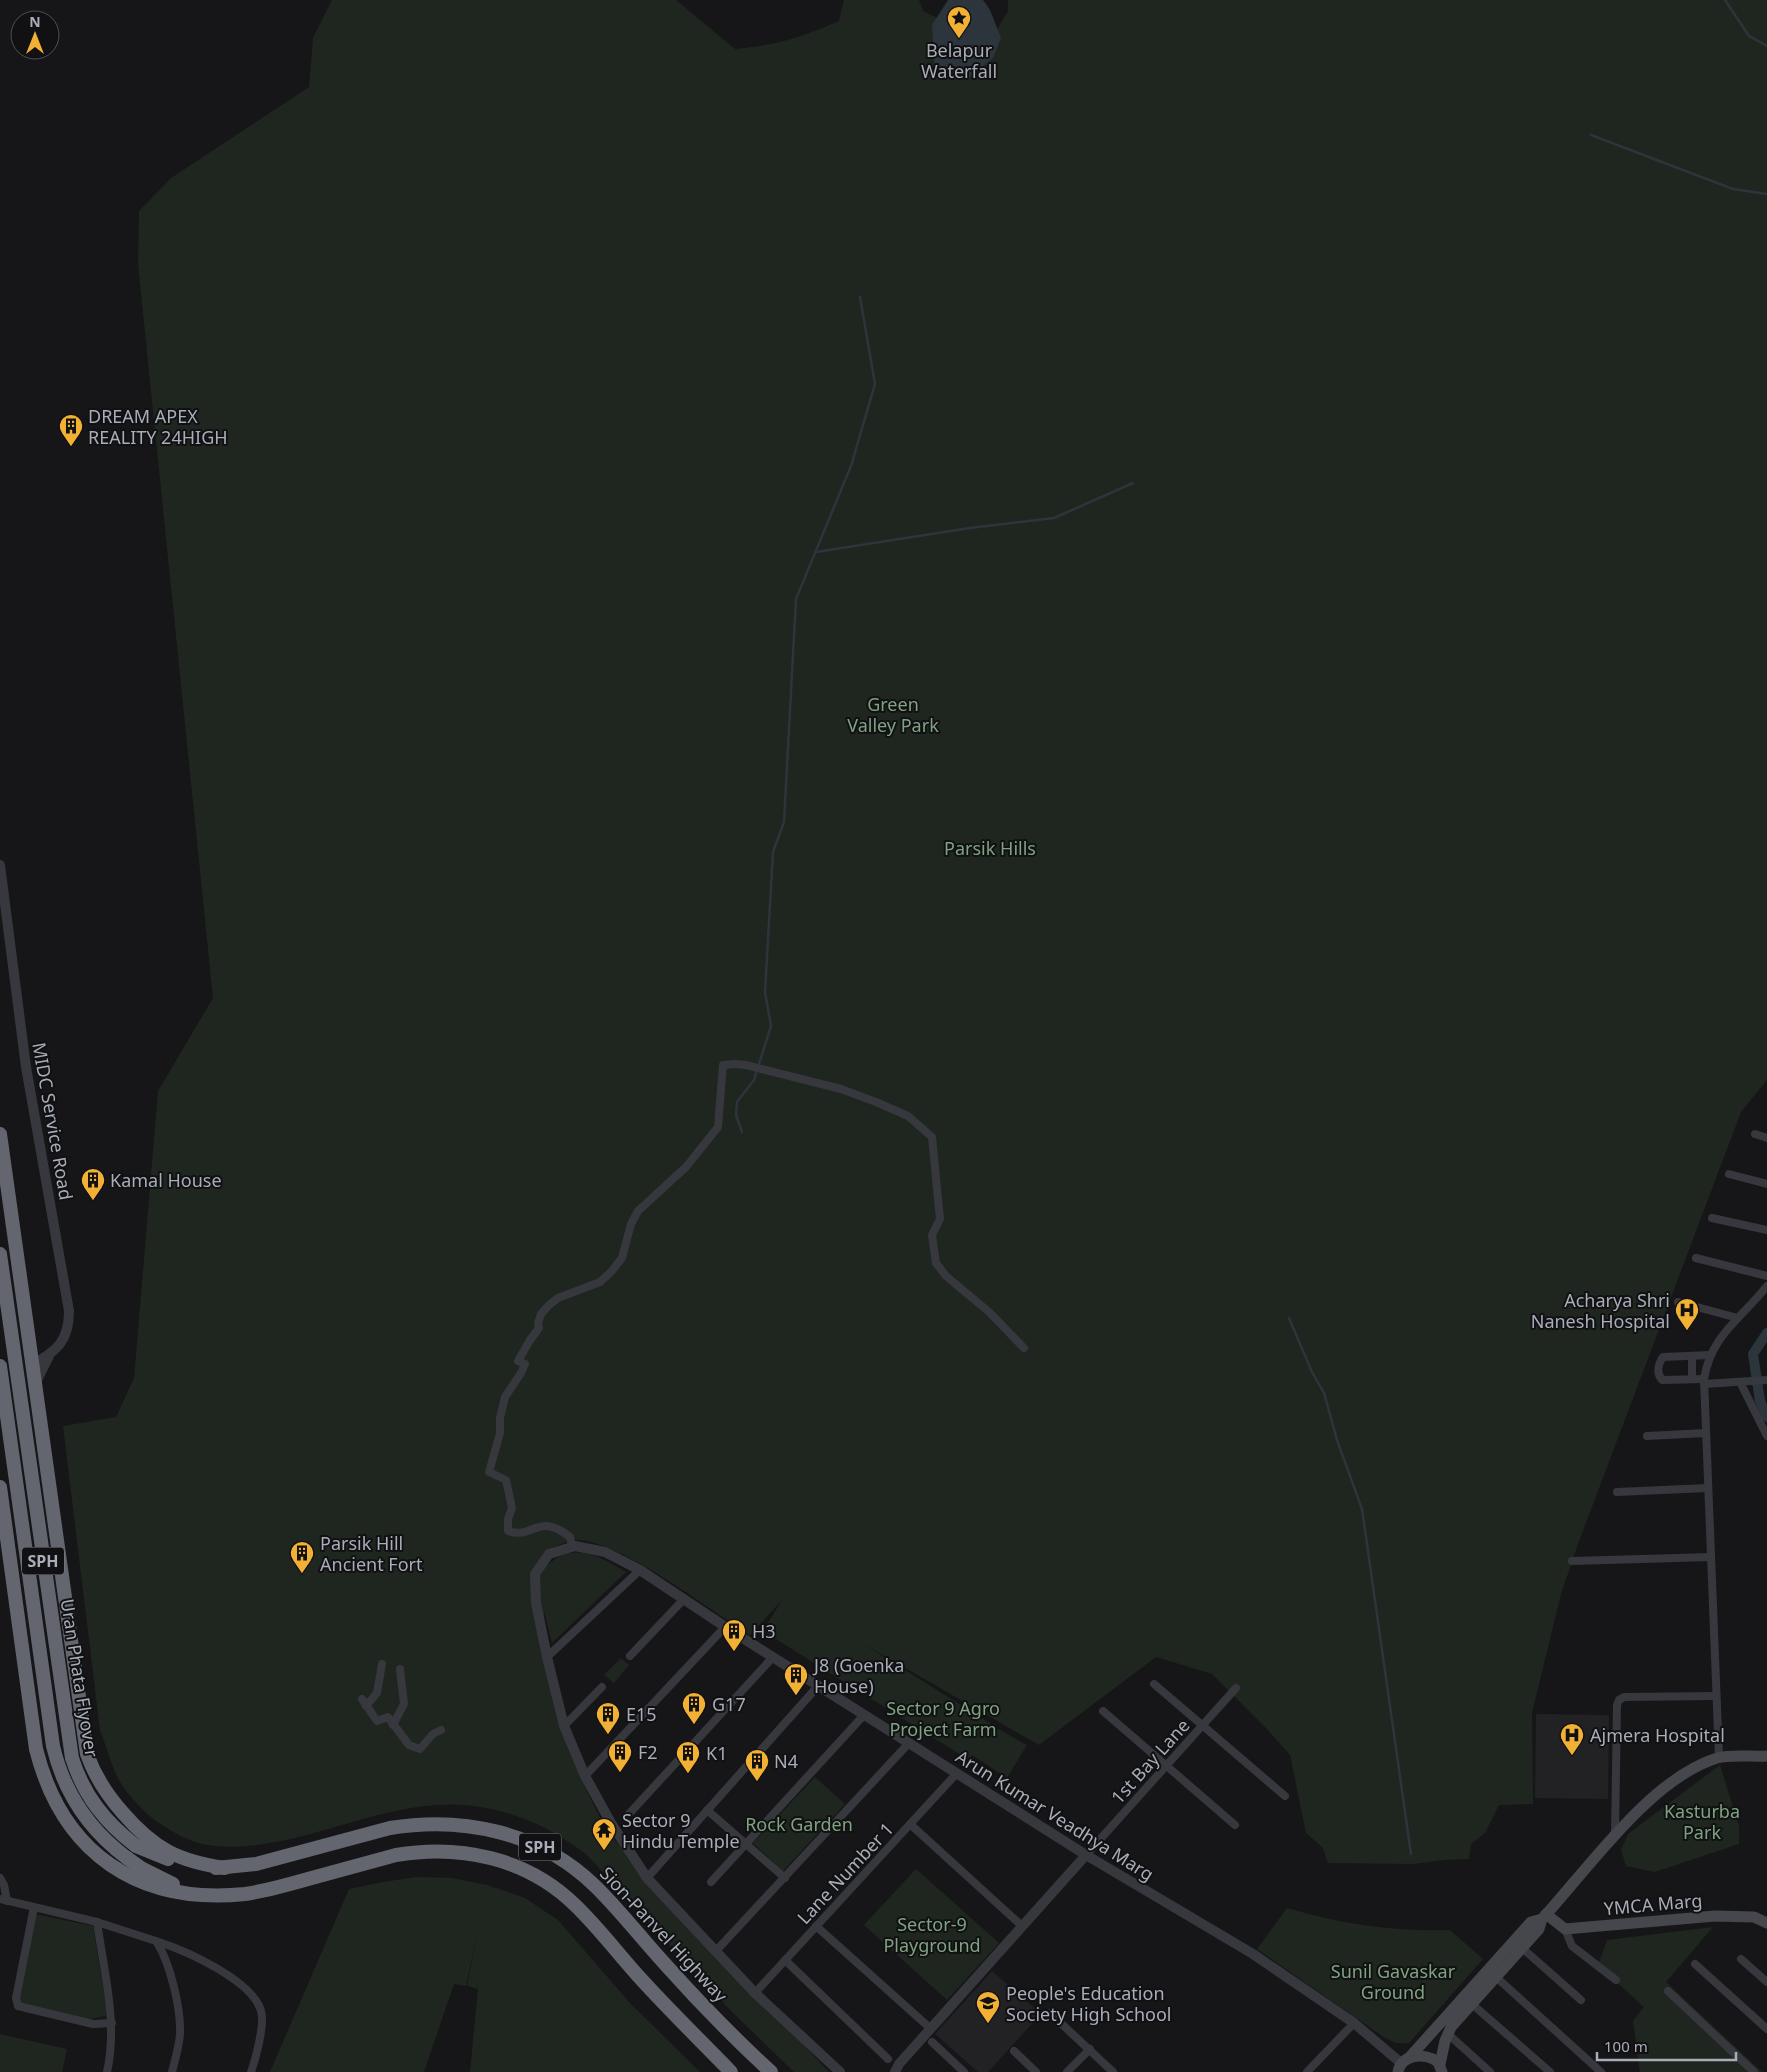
<svg xmlns="http://www.w3.org/2000/svg" width="1767" height="2072" viewBox="0 0 1767 2072" font-family="'Noto Sans',sans-serif">
<style>
.built{fill:#222225}
.green{fill:#1e261f}
.water{fill:#2c353c}
.lines{fill:none;stroke-linecap:round;stroke-linejoin:round}
.stream{stroke:#2c353c;stroke-width:2.5}
.canal{stroke:#2c353c;stroke-width:10}
.minor{stroke:#37383d;stroke-width:8}
.tertiary{stroke:#37383d;stroke-width:10}
.secondary{stroke:#45474d;stroke-width:11}
.motorway{stroke:#63666e;stroke-width:14}
.motorway-bridge{stroke:#63666e;stroke-width:14}
.labels{text-anchor:middle;dominant-baseline:central;stroke-width:4;stroke-linejoin:round;paint-order:stroke}
.shield{fill:#111113;stroke:#7b7e86;stroke-width:1}
.shield-label{font-size:16px;font-weight:bold;fill:#a8adb8}
.poi-label{font-size:18px;fill:#a8adb8;stroke:#111113;text-anchor:start}
.park-label{font-size:18px;fill:#7fa381;stroke:#111113}
.street-label{font-size:18px;fill:#a8adb8;stroke:#111113}
</style>
<rect width="100%" height="100%" fill="#161618"/>
<g class="built">
<path d="M1536 1714 1609 1715 1608 1799 1535 1798Z"/>
<path d="M992 1971 1041 2014 988 2072H978L935 2034Z"/>
</g>
<g class="green">
<path d="M332 0H676L735 49C777 45 800 38 839 21L844 0H919L923 11 989 43 1008 11V0H1767V1080L1741 1112 1578 1544 1561 1594 1532 1713 1533 1804 1499 1805 1485 1833 1471 1844 1469 1859 1444 1860 1413 1864 1328 1863 1323 1848 1306 1833 1290 1755 1265 1727 1212 1674 1156 1657 1039 1745 862 1643 991 1724V1725L1027 1745 1007 1778 972 1755 969 1760 763 1631 782 1600 750 1635C709 1610 621 1540 575 1540 567 1541 557 1546 549 1549L546 1567C571 1540 600 1556 626 1572L552 1643 544 1611V1663L559 1727 581 1779 607 1832 829 2072H794L726 2006 587 1855C549 1826 511 1809 463 1805 376 1799 293 1857 207 1845 189 1842 171 1831 156 1821 143 1811 124 1792 117 1776 110 1762 106 1745 100 1730L63 1426 116 1417 134 1378 158 1091 213 998 138 264 139 211 171 178 309 87 313 38Z"/>
<path d="M621 1658 629 1665 614 1683 604 1675Z"/>
<path d="M1720 1765 1739 1826V1844L1655 1872 1626 1866 1621 1850 1628 1834Z"/>
<path d="M815 1777 845 1804 783 1871 753 1843Z"/>
<path d="M916 1869 999 1943 947 2000 864 1925Z"/>
<path d="M416 1877 452 1878 487 1885 525 1898 558 1920 630 2003 700 2072H470L478 1989 467 1986 477 1935 466 1986 454 1984 424 2072H270L349 1889 383 1882Z"/>
<path d="M1287 1908C1341 1924 1394 1932 1450 1930L1483 1959 1409 2043H1396L1385 2038 1257 1949Z"/>
<path d="M35 1914 93 1926 107 2012 105 2016 86 2020 18 2003Z"/>
<path d="M1713 1927 1666 1982 1762 2072H1640L1633 2021 1644 2007 1598 1965 1607 1940Z"/>
<path d="M0 2034 67 2049 62 2072H0Z"/>
</g>
<path class="water" d="M948 0H983L990 10 1001 38 993 58 968 79 935 73 932 25Z"/>
<g class="lines">
<g class="stream">
<path d="M1725 0 1749 36 1767 46"/>
<path d="M1591 135 1733 189 1767 194"/>
<path d="M816 552 970 528 1054 518 1133 483"/>
<path d="M742 1132 736 1115 737 1102 754 1080 771 1026 765 992 773 852 784 822 796 599 851 466 875 384 860 297"/>
<path d="M1289 1318 1312 1372 1324 1393 1337 1440 1362 1509 1411 1854"/>
</g>
<path class="canal" d="M1767 1333 1753 1354 1760 1401 1767 1417"/>
<g class="minor">
<path d="M1755 1134 1767 1138"/>
<path d="M1729 1174 1767 1184"/>
<path d="M1712 1218 1767 1230"/>
<path d="M1696 1258 1767 1276"/>
<path d="M1678 1302 1738 1318"/>
<path d="M1692 1356V1379"/>
<path d="M1704 1379 1662 1380C1656 1373 1658 1364 1663 1357L1710 1355"/>
<path d="M1740 1382 1767 1436"/>
<path d="M1704 1384 1767 1380"/>
<path d="M1647 1436 1706 1433"/>
<path d="M1617 1492 1708 1488"/>
<path d="M572 1547 570 1537C537 1511 534 1540 508 1531V1519L512 1508 506 1480 489 1472 500 1433V1418L505 1397 521 1373 525 1364 518 1361 530 1340 539 1328 538 1323 541 1314 549 1305 558 1298 600 1282 611 1272 622 1258 631 1224 638 1211 686 1167 718 1127 723 1065 736 1064 746 1065 841 1089 876 1102 908 1116 932 1137 940 1219 932 1235 936 1263 946 1276 989 1312 1024 1348"/>
<path d="M1572 1561 1711 1557"/>
<path d="M630 1656 684 1599"/>
<path d="M547 1657 640 1570"/>
<path d="M1154 1684 1285 1796"/>
<path d="M362 1699 377 1721 388 1717 409 1745 420 1749 433 1734 441 1730"/>
<path d="M366 1706 377 1693 382 1664"/>
<path d="M1103 1711 1235 1825"/>
<path d="M393 1725 404 1704 400 1669"/>
<path d="M564 1726 602 1687"/>
<path d="M1719 1757 1704 1379C1711 1335 1741 1319 1767 1286"/>
<path d="M585 1776 725 1627"/>
<path d="M707 1810 785 1878"/>
<path d="M628 1815 773 1657"/>
<path d="M910 1824 1022 1926"/>
<path d="M1615 1835 1617 1705 1619 1700 1624 1697 1716 1696"/>
<path d="M1086 1855 1236 1688"/>
<path d="M0 1878 4 1885 7 1901"/>
<path d="M647 1878 818 1686"/>
<path d="M711 1882 864 1715"/>
<path d="M0 1899 97 1922 156 1941C170 1962 181 2008 180 2034 179 2047 175 2060 172 2072"/>
<path d="M34 1907 16 1998 18 2006 93 2024 112 2023"/>
<path d="M97 1922C104 1972 118 2023 107 2072"/>
<path d="M816 1926 930 2028"/>
<path d="M1565 1929 1572 1946 1616 1980"/>
<path d="M156 1941C184 1950 259 1982 262 2016 263 2030 256 2058 251 2072"/>
<path d="M1522 1948 1581 2000"/>
<path d="M715 1952 909 1743"/>
<path d="M1741 1959 1767 1982"/>
<path d="M785 1960 888 2059"/>
<path d="M1695 1964 1767 2029"/>
<path d="M1496 1977 1601 2072"/>
<path d="M1668 1991 1754 2072"/>
<path d="M755 1993 957 1773"/>
<path d="M1472 2004 1550 2072"/>
<path d="M1050 2013 1113 2072"/>
<path d="M1448 2034 1490 2072"/>
<path d="M932 2042 964 2072"/>
<path d="M1014 2051 1036 2072"/>
<path d="M1067 2072 1090 2049"/>
<path d="M1307 2072 1354 2023"/>
</g>
<g class="tertiary">
<path d="M0 865 26 1067 69 1311C69 1341 57 1351 32 1365"/>
<path d="M35 1384 49 1356"/>
<path d="M840 2072 755 1993 647 1878 611 1823 585 1776 564 1726 547 1657 536 1603 535 1574 549 1554 575 1546 605 1552 640 1570 730 1630 1086 1855 1253 1954 1354 2023 1401 2063"/>
<path d="M895 2072 899 2064 1086 1855"/>
</g>
<g class="secondary">
<path d="M1546 1914 1565 1929 1715 1916 1754 1917 1767 1923"/>
<path d="M1408 2059 1531 1922 1542 1919"/>
<path d="M1440 2064 1445 2041 1451 2027 1539 1929 1542 1919C1589 1868 1650 1779 1717 1758 1732 1754 1752 1757 1767 1756"/>
<path d="M1398 2072C1401 2053 1426 2053 1438 2062L1442 2072"/>
</g>
<g class="motorway">
<path d="M0 1134 87 1754C95 1777 107 1795 123 1813 154 1849 178 1861 225 1868"/>
<path d="M0 1487 36 1749C62 1853 138 1905 245 1894 266 1891 287 1885 308 1879 337 1871 366 1863 396 1855 460 1844 527 1858 575 1905 599 1928 619 1955 641 1979 670 2011 701 2041 731 2072"/>
<path d="M136 1846 168 1859"/>
<path d="M127 1858 141 1868 173 1884"/>
<path d="M216 1868 256 1864 390 1828C463 1816 539 1832 594 1885 619 1909 641 1938 665 1964 698 2001 734 2038 771 2072"/>
</g>
<g class="motorway-bridge">
<path d="M0 1254 72 1758C84 1796 105 1822 136 1846"/>
<path d="M0 1366 53 1746C64 1793 88 1829 127 1858"/>
</g>
</g>
<defs>
<g id="sight-pin" transform="scale(1.25)"><path d="M0 17L-7.5 6A9.5 9.5 0 1 1 7.5 6Z" fill="#f2b134" stroke="#111113"/><path d="M0-6L1.8-2.2L6-1.7L2.9 1.2L3.7 5.4L0 3.3L-3.7 5.4L-2.9 1.2L-6-1.7L-1.8-2.2Z" fill="#111"/></g>
<g id="building-pin" transform="scale(1.25)"><path d="M0 17L-7.5 6A9.5 9.5 0 1 1 7.5 6Z" fill="#f2b134" stroke="#111113"/><path d="M-4-6H4V6H1V3H-1V6H-4ZM-2.5-4.3h1.7v1.8h-1.7ZM.8-4.3h1.7v1.8H.8ZM-2.5-1h1.7V.8h-1.7ZM.8-1h1.7V.8H.8Z" fill="#111"/></g>
<g id="hospital-pin" transform="scale(1.25)"><path d="M0 17L-7.5 6A9.5 9.5 0 1 1 7.5 6Z" fill="#f2b134" stroke="#111113"/><path d="M-5-5h3v3.5h4V-5h3V5h-3V1.5h-4V5h-3Z" fill="#111"/></g>
<g id="temple-pin" transform="scale(1.25)"><path d="M0 17L-7.5 6A9.5 9.5 0 1 1 7.5 6Z" fill="#f2b134" stroke="#111113"/><path d="M0-6L5-2H3V0L6.5 2.5H4V6H1.5V3h-3V6H-4V2.5H-6.5L-3 0V-2H-5Z" fill="#111"/></g>
<g id="school-pin" transform="scale(1.25)"><path d="M0 17L-7.5 6A9.5 9.5 0 1 1 7.5 6Z" fill="#f2b134" stroke="#111113"/><path d="M0-5L7-2L0 1L-7-2ZM-4 1L0 2.5L4 1V4Q0 6-4 4Z" fill="#111"/></g>
</defs>
<g fill-rule="evenodd">
<use href="#sight-pin" x="959" y="18"/>
<use href="#building-pin" x="71" y="426"/>
<use href="#building-pin" x="93" y="1180"/>
<use href="#hospital-pin" x="1687" y="1310"/>
<use href="#building-pin" x="302" y="1553"/>
<use href="#building-pin" x="734" y="1631"/>
<use href="#building-pin" x="796" y="1675"/>
<use href="#building-pin" x="694" y="1704"/>
<use href="#building-pin" x="608" y="1714"/>
<use href="#hospital-pin" x="1572" y="1735"/>
<use href="#building-pin" x="620" y="1752"/>
<use href="#building-pin" x="688" y="1753"/>
<use href="#building-pin" x="757" y="1761"/>
<use href="#temple-pin" x="604" y="1830"/>
<use href="#school-pin" x="988" y="2003"/>
</g>
<g class="labels">
<g class="shield">
<rect x="22" y="1547.5" width="42" height="27" rx="4"/>
<rect x="519" y="1833.5" width="42" height="27" rx="4"/>
</g>
<g class="shield-label">
<text x="43" y="1561">SPH</text>
<text x="540" y="1847">SPH</text>
</g>
<g class="poi-label">
<text x="959" y="50" text-anchor="middle">Belapur<tspan x="959" dy="21">Waterfall</tspan></text>
<text x="88" y="416">DREAM APEX<tspan x="88" dy="21">REALITY 24HIGH</tspan></text>
<text x="110" y="1180">Kamal House</text>
<text x="1670" y="1300" text-anchor="end">Acharya Shri<tspan x="1670" dy="21">Nanesh Hospital</tspan></text>
<text x="320" y="1543">Parsik Hill<tspan x="320" dy="21">Ancient Fort</tspan></text>
<text x="752" y="1631">H3</text>
<text x="814" y="1665">J8 (Goenka<tspan x="814" dy="21">House)</tspan></text>
<text x="712" y="1704">G17</text>
<text x="626" y="1714">E15</text>
<text x="1590" y="1735">Ajmera Hospital</text>
<text x="638" y="1752">F2</text>
<text x="706" y="1753">K1</text>
<text x="774" y="1761">N4</text>
<text x="622" y="1820">Sector 9<tspan x="622" dy="21">Hindu Temple</tspan></text>
<text x="1006" y="1993">People's Education<tspan x="1006" dy="21">Society High School</tspan></text>
</g>
<g class="park-label">
<text x="893" y="704">Green<tspan x="893" dy="21">Valley Park</tspan></text>
<text x="990" y="848">Parsik Hills</text>
<text x="943" y="1708">Sector 9 Agro<tspan x="943" dy="21">Project Farm</tspan></text>
<text x="1702" y="1811">Kasturba<tspan x="1702" dy="21">Park</tspan></text>
<text x="799" y="1824">Rock Garden</text>
<text x="932" y="1924">Sector-9<tspan x="932" dy="21">Playground</tspan></text>
<text x="1393" y="1971">Sunil Gavaskar<tspan x="1393" dy="21">Ground</tspan></text>
</g>
<g class="street-label">
<text transform="translate(53 1121) rotate(80)">MIDC Service Road</text>
<text transform="translate(80 1678) rotate(81)">Uran Phata Flyover</text>
<text transform="translate(1150 1761) rotate(-48)">1st Bay Lane</text>
<text transform="translate(1055 1815) rotate(32)">Arun Kumar Veadhya Marg</text>
<text transform="translate(845 1873) rotate(-47)">Lane Number 1</text>
<text transform="translate(1653 1904) rotate(-5)">YMCA Marg</text>
<text transform="translate(664 1934) rotate(47)">Sion-Panvel Highway</text>
</g>
</g>
<g transform="translate(35 35)"><circle r="24" fill="#111113" stroke="#4d4f55"/>
<path d="M0-4L9 19L0 12L-9 19Z" fill="#f2b134"/>
<text y="-8" font-size="14" font-weight="bold" text-anchor="middle" fill="#a8adb8">N</text>
</g>
<path d="M1597 2052v8h139v-8" fill="none" stroke="#a8adb8" stroke-width="2.5"/>
<text x="1604" y="2052" font-size="15" fill="#a8adb8" stroke="#111113" stroke-width="4" paint-order="stroke">100 m</text>
</svg>
